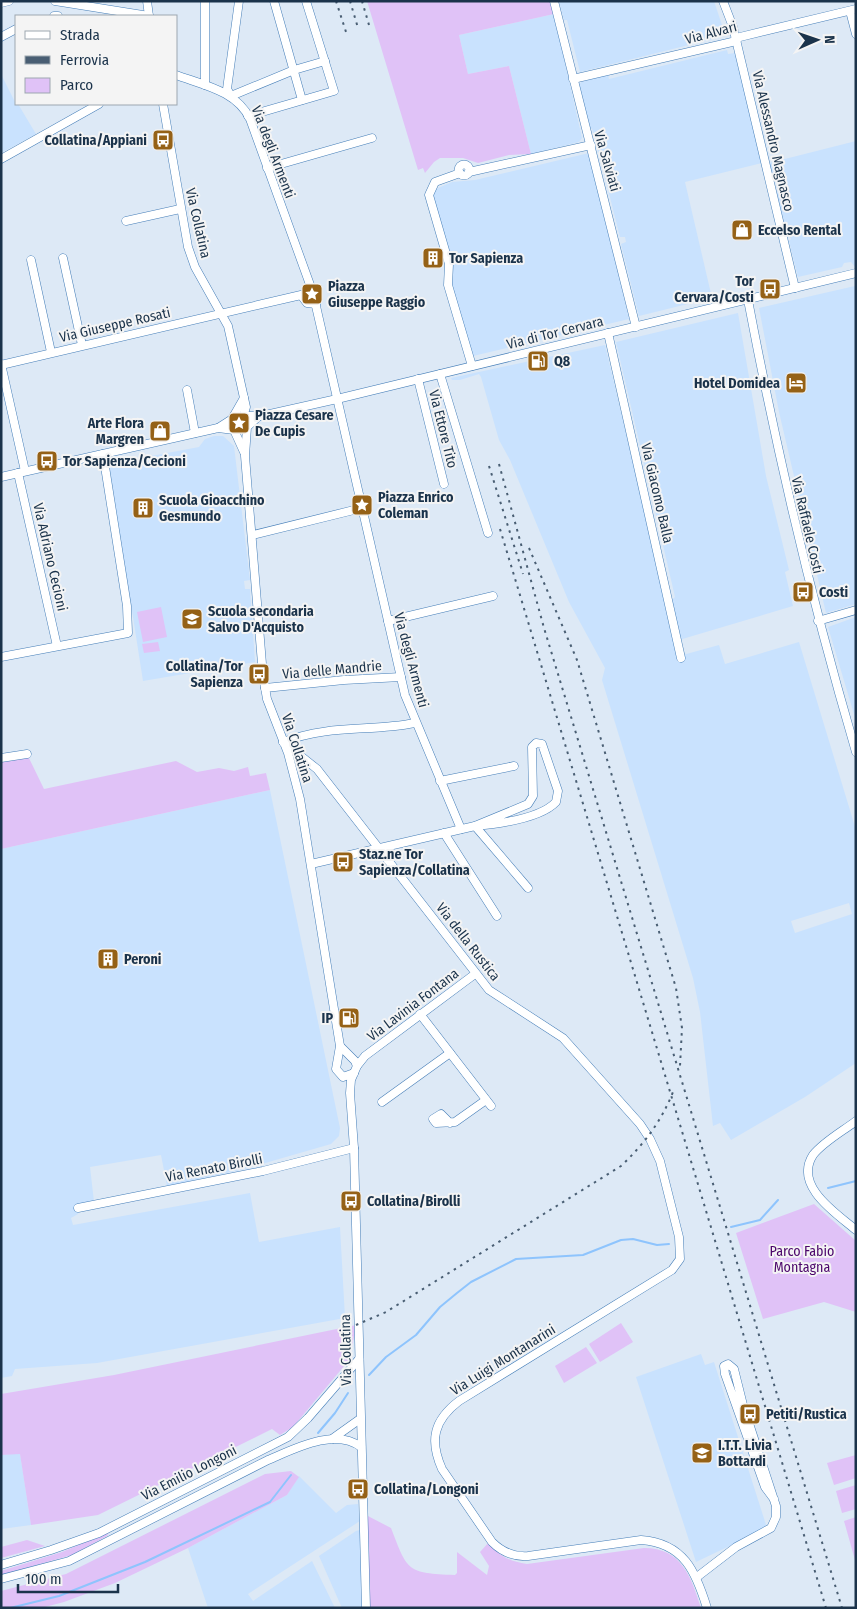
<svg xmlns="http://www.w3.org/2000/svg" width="857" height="1609" viewBox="0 0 857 1609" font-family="'Fira Sans Condensed',sans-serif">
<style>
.built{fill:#c9e2fe;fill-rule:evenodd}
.green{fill:#e0c2f7}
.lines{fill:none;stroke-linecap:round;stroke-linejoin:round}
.stream{stroke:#8ec4fd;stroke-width:2}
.minor-casing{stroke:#457eb8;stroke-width:9}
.minor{stroke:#fff;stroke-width:8}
.rail{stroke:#495e73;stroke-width:2;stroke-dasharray:2.5 5;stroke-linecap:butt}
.labels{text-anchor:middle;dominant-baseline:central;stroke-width:4;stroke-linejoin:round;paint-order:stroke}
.street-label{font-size:14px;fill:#1b334b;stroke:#f4f4f4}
.poi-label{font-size:14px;font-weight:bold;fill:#1b334b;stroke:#f4f4f4;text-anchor:start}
.park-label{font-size:14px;fill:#4b056b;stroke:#f4f4f4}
</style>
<rect width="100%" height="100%" fill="#dde9f6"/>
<g class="built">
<path d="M559 1H714L724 31 720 37 709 40 580 72 567 20H564Z"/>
<path d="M554 14 582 138 579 142 531 154 509 66 468 74 459 35Z"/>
<path d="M727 50 728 54 735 53 762 163 685 182 712 298 639 316 621 244 626 242 625 237H620L596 142 592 129 588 126 578 86 581 82 608 75 609 79Z"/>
<path d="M1 74 16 104H18L36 134 1 153Z"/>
<path d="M856 141V268L851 262 844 263 842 267 798 277 789 241 791 239 786 230 777 193 781 187 779 180 772 176 769 163Z"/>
<path d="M589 153 629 319 473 356 452 285 453 266 434 202V192L438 188 452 182 475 180Z"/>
<path d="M855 286 856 604 826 613 779 412 759 308Z"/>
<path d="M738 313 766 476 789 570 785 572 793 606 679 640 671 601 675 597 616 342Z"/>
<path d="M605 345 679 656 719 645 725 664 799 642 856 830V1063L805 1097 731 1140 720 1123 713 1126 700 1012 693 978 602 680 605 668 569 602 510 460 499 440 481 377 479 374 460 380H452L451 378ZM849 903 852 914 795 933 791 921Z"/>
<path d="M214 436H223L234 446 250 580 244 581 245 589H250L255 662 143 681 109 464 199 447 205 439Z"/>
<path d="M856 617V721L828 627Z"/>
<path d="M270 790 340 1128 339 1136 331 1144 244 1169 167 1186 161 1155 90 1167 94 1202 76 1204 78 1214 71 1218 73 1225 250 1193 259 1242 340 1227 345 1318 97 1363 15 1369 12 1376 1 1378V849Z"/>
<path d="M701 1354 705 1365 714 1362 767 1528 696 1562 636 1377Z"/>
<path d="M20 1453 31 1525 1 1529V1455Z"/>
<path d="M299 1476 336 1513 347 1505 358 1504 360 1521 248 1594 253 1601 312 1561 335 1608H208L188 1548 287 1495Z"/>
<path d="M360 1530 362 1608H342L319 1556 356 1531Z"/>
</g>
<g class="green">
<path d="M367 1H550L554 14 459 35 468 74 509 66 531 154 509 155 478 163 463 158H440L434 162 425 173 423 168 418 170Z"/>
<path d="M161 607 167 637 143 642 137 612Z"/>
<path d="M158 642 160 651 144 653 142 644Z"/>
<path d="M27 754 44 789 176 761 197 772 219 768 234 771 248 767 250 776 266 773 270 790 1 849V758Z"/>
<path d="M814 1204 856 1241V1312L824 1302 763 1319 736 1233Z"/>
<path d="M621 1323 633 1342 600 1362 589 1344Z"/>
<path d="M356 1325 350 1359 293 1427 280 1435 272 1429 98 1515 31 1525 20 1454 1 1455V1394L114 1375Z"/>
<path d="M586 1347 597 1363 564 1383 555 1366Z"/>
<path d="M856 1455V1478L834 1485 827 1463Z"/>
<path d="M291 1471 299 1477 287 1495 188 1548 115 1583 64 1602 41 1608H1V1591L66 1574 265 1474Z"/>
<path d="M856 1485V1509L842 1513 836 1491Z"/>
<path d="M366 1515 391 1528C408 1572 407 1573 455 1575L457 1573V1552L487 1575 489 1566 480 1552 489 1542C500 1557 509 1561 527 1564L644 1548C682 1548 691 1577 701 1608H369Z"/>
<path d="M856 1517V1560H855L844 1521Z"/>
<path d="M109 1532 107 1536 72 1555 1 1575V1571L62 1552Z"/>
<path d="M27 1540 45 1546 1 1558V1547Z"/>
</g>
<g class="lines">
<g class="stream">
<path d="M828 1188 856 1181"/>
<path d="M731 1227 760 1220 778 1200"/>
<path d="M369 1375 386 1357 416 1335 440 1307 457 1293 471 1282 516 1259 583 1255 621 1240 633 1239 657 1245 669 1244"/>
<path d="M318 1433 335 1413 348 1393"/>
<path d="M10 1608 59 1596 145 1562 270 1502 291 1475"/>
</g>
<g class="minor-casing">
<g id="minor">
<path d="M55 1 149 16"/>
<path d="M147 1 149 16"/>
<path d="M205 1V85"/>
<path d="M239 1 227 89 231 96 294 70 325 61"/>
<path d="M274 1 302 100"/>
<path d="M554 1 636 327"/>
<path d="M723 1 733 27 795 288"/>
<path d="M1 3 9 1"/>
<path d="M850 11 856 34"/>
<path d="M54 16H58"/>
<path d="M1 37 16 29"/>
<path d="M176 75C203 85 237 91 250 119L313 293 405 695 461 829"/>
<path d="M573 79 732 42 740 37 856 9"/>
<path d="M163 104 188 247 195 267 228 326 246 407 244 414"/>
<path d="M248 116 334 91 306 1"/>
<path d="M1 159 99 104"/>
<circle cx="464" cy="170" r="5.5"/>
<path d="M267 168 372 138"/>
<path d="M469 172 591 145"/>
<path d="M460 173 435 182 429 195 449 264 448 285 472 366"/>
<path d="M126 221 180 209"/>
<path d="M63 258 82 345"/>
<path d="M31 260 51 352"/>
<path d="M748 300C777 453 812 603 856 752"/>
<path d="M608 333 681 658"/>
<path d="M1 364 25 471"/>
<path d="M1 365 301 295 307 303 316 304"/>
<path d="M440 374 488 533"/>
<path d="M418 379 444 484"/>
<path d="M187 390 195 433"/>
<path d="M246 416H261L337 399 856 273"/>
<path d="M259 416 247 427 245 456 263 676 267 699 288 753 300 799 340 1046 336 1069 343 1077 354 1073"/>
<path d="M218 428 232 419 244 398"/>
<path d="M18 473 57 646"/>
<path d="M1 477 218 428 234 430 244 452"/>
<path d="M253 535 362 508"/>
<path d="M388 621 493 596"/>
<path d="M818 621 856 610"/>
<path d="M1 657 128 633 127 606 103 454"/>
<path d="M265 688 344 680 401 677"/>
<path d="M283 742 317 769 489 990 563 1038 640 1124 650 1139 660 1161 679 1237 680 1259 672 1270 459 1401C434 1420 429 1440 442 1469L492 1542C502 1552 514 1557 528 1556L641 1540C684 1543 696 1572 707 1608"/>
<path d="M283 742C331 724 369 732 415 723"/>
<path d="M1 758 27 754"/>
<path d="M440 781 514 766"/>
<path d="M475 826 528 888"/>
<path d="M444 833 497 916"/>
<path d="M311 864 475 826 528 804 533 796 532 747 536 743 542 744 558 791 556 802C540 819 497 824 475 826"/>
<path d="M420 1014 491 1106"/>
<path d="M340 1046 355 1061 357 1066 351 1080 350 1093 354 1148 366 1608"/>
<path d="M357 1066 365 1056 475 974"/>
<path d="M382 1102 450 1053"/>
<path d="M856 1121C843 1131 823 1142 813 1155 793 1186 837 1214 856 1230"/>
<path d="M450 1123 441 1114 433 1119 436 1123 455 1122 486 1100"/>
<path d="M78 1208 263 1171 354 1148"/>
<path d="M332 1439 360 1419"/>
<path d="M1 1565 51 1550 99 1533 288 1437 308 1418 359 1359"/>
<path d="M697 1577 736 1547 771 1528 776 1517V1506L743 1405 734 1369 728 1364 724 1366 725 1374 765 1487 774 1499"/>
<path d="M1 1579 69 1561 268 1460C294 1449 335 1427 361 1447"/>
</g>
</g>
<use href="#minor" class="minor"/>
<g class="rail">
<path d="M336 1 346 32"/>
<path d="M350 1 358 28"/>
<path d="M362 1 369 25"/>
<path d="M499 464 544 628 842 1608"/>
<path d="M489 466 523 574"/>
<path d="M500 529 826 1608"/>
<path d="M529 548 577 660 676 988 682 1028 680 1066"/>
<path d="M356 1325 386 1312 621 1166C644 1144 661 1122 673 1092"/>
</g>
</g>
<defs>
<g id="bus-square" transform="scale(1.125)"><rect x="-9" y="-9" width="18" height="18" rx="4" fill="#956116" stroke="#f4f4f4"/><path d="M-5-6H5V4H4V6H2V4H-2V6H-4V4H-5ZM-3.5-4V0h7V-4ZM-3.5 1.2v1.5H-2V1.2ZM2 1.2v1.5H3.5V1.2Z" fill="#fff"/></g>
<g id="shop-square" transform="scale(1.125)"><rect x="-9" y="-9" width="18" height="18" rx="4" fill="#956116" stroke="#f4f4f4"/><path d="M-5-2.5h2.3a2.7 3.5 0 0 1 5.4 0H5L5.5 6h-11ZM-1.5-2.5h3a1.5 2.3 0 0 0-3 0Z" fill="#fff"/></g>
<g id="building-square" transform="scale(1.125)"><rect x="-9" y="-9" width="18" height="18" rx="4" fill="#956116" stroke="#f4f4f4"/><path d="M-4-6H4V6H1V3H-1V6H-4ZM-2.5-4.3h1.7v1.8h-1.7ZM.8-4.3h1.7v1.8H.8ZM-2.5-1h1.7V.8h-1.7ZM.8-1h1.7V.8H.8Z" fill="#fff"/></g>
<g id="sight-square" transform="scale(1.125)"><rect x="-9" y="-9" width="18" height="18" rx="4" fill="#956116" stroke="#f4f4f4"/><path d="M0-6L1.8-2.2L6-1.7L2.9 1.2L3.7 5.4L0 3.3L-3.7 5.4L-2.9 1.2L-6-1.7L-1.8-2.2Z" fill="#fff"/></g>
<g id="fuel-square" transform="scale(1.125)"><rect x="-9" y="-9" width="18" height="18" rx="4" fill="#956116" stroke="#f4f4f4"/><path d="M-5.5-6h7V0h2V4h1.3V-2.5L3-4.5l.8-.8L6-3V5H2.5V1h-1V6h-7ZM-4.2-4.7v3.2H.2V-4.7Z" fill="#fff"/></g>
<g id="hotel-square" transform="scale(1.125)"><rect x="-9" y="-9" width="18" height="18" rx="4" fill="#956116" stroke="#f4f4f4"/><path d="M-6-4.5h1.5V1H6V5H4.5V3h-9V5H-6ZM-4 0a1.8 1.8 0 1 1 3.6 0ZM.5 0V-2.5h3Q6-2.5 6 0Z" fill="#fff"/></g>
<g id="school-square" transform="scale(1.125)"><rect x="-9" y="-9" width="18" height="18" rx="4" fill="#956116" stroke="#f4f4f4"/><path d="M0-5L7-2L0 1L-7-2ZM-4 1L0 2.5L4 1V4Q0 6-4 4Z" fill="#fff"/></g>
</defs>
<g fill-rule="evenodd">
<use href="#bus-square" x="163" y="140"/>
<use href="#shop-square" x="742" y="230"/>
<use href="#building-square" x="433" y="258"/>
<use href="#bus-square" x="770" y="289"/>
<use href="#sight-square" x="312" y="294"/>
<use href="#fuel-square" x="538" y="361"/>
<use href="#hotel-square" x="796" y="383"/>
<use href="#sight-square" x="239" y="423"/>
<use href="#shop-square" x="160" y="431"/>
<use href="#bus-square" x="47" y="461"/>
<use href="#sight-square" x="362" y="505"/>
<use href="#building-square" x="143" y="508"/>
<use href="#bus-square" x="803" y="592"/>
<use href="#school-square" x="192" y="619"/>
<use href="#bus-square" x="259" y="674"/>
<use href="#bus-square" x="343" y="862"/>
<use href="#building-square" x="108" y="959"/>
<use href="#fuel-square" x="349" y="1018"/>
<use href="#bus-square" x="351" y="1201"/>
<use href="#bus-square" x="750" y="1414"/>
<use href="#school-square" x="702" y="1453"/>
<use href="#bus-square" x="358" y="1489"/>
</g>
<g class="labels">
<g class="street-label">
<text transform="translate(711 33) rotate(-15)">Via Alvari</text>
<text transform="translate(773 141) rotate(77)">Via Alessandro Magnasco</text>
<text transform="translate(273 152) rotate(69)">Via degli Armenti</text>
<text transform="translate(607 161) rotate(74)">Via Salviati</text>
<text transform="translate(198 223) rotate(77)">Via Collatina</text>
<text transform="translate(115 325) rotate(-13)">Via Giuseppe Rosati</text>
<text transform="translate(555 333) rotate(-14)">Via di Tor Cervara</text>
<text transform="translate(443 429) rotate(76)">Via Ettore Tito</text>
<text transform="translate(657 493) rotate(77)">Via Giacomo Balla</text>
<text transform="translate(807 525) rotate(77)">Via Raffaele Costi</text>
<text transform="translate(50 557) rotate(77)">Via Adriano Cecioni</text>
<text transform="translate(411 660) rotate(75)">Via degli Armenti</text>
<text transform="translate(332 670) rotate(-5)">Via delle Mandrie</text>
<text transform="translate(297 748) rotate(72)">Via Collatina</text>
<text transform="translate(468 942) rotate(52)">Via della Rustica</text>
<text transform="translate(413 1005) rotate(-37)">Via Lavinia Fontana</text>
<text transform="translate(214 1168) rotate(-11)">Via Renato Birolli</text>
<text transform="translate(346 1350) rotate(-91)">Via Collatina</text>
<text transform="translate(503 1360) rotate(-32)">Via Luigi Montanarini</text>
<text transform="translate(189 1473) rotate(-27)">Via Emilio Longoni</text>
</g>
<g class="poi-label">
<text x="147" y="140" text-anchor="end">Collatina/Appiani</text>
<text x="758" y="230">Eccelso Rental</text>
<text x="449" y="258">Tor Sapienza</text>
<text x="754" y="281" text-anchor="end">Tor<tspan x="754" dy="16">Cervara/Costi</tspan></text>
<text x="328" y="286">Piazza<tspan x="328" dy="16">Giuseppe Raggio</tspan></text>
<text x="554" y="361">Q8</text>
<text x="780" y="383" text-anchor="end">Hotel Domidea</text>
<text x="255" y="415">Piazza Cesare<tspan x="255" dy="16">De Cupis</tspan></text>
<text x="144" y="423" text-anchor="end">Arte Flora<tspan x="144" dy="16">Margren</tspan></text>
<text x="63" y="461">Tor Sapienza/Cecioni</text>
<text x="378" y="497">Piazza Enrico<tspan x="378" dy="16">Coleman</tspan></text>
<text x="159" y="500">Scuola Gioacchino<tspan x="159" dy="16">Gesmundo</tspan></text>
<text x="819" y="592">Costi</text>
<text x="208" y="611">Scuola secondaria<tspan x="208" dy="16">Salvo D'Acquisto</tspan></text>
<text x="243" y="666" text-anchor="end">Collatina/Tor<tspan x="243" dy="16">Sapienza</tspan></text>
<text x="359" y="854">Staz.ne Tor<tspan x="359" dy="16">Sapienza/Collatina</tspan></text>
<text x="124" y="959">Peroni</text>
<text x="333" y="1018" text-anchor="end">IP</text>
<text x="367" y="1201">Collatina/Birolli</text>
<text x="766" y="1414">Petiti/Rustica</text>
<text x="718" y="1445">I.T.T. Livia<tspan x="718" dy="16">Bottardi</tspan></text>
<text x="374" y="1489">Collatina/Longoni</text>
</g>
<g class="park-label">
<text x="802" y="1251">Parco Fabio<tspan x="802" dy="16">Montagna</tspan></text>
</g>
</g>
<rect width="857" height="1609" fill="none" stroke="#1b334b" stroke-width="5"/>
<rect x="15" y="15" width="162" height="90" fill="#f4f4f4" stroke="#9da7b0"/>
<rect x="25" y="31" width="25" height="8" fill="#ffffff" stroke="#9da7b0"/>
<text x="60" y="40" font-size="15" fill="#1b334b">Strada</text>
<rect x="25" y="56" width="25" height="8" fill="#495e73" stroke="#9da7b0"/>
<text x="60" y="65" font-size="15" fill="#1b334b">Ferrovia</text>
<rect x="25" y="78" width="25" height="15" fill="#e0c2f7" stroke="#9da7b0"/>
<text x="60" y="90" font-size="15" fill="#1b334b">Parco</text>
<g transform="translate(817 40) rotate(88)" stroke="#f4f4f4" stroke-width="4" paint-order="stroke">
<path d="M0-4L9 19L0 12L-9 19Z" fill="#1b334b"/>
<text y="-8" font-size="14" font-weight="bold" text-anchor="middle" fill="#1b334b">N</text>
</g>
<path d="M18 1584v8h100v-8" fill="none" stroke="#1b334b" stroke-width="2.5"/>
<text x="25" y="1584" font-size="15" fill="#1b334b" stroke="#f4f4f4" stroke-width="4" paint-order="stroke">100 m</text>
</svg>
